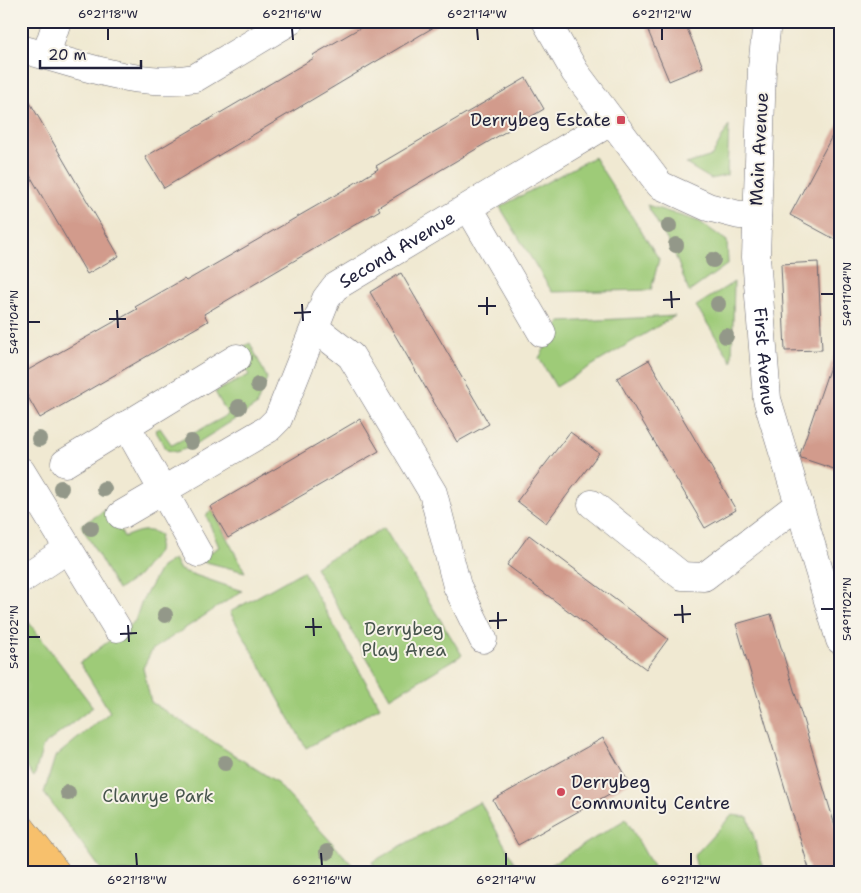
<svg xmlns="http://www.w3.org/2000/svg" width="861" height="893" viewBox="0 0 861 893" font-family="'Shantell Sans',sans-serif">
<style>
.green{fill:#9ecb78;stroke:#60765a}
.building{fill:#d29b8c}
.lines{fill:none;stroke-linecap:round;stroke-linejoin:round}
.minor-casing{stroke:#6a6870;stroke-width:29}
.major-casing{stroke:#6a6870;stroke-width:29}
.minor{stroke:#fff;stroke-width:28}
.major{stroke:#f7c06c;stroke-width:28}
.tree{fill:#939889}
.ticks{fill:none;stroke:#22223b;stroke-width:2}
.poi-dot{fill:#d1495b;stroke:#f7f3e8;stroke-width:2}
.labels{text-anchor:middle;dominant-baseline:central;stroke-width:4;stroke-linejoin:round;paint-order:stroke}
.poi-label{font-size:18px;fill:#22223b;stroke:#f7f3e8;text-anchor:end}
.street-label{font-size:18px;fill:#22223b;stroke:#f7f3e8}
.park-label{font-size:18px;fill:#47554d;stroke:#f7f3e8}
.neatline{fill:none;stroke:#22223b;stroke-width:2}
.ticks-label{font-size:12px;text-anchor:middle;fill:#22223b}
</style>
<rect width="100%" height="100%" fill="#f7f3e8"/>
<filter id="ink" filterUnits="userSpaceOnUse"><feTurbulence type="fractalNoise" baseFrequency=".02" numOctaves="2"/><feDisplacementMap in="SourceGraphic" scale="10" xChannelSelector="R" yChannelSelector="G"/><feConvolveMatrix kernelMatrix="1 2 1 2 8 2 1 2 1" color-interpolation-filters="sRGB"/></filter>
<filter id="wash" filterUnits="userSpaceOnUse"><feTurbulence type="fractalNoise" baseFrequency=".0096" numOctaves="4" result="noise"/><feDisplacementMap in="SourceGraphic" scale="20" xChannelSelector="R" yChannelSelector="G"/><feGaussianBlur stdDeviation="1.12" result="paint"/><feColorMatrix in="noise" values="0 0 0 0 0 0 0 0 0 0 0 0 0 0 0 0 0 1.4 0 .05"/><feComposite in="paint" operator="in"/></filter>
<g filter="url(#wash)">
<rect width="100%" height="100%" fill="#f0e9d2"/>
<g class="green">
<path d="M729 125 727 175 711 179 686 164 712 156Z"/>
<path d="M594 157 659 259 651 290 552 292 500 207Z"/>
<path d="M647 205 700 222 727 241 728 264 689 292 674 252Z"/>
<path d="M734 282 732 362 696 306Z"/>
<path d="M675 316 556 387 539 358 560 322Z"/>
<path d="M250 343 267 378 256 406 191 447 176 452 167 450 155 430 160 428 172 445 228 415 215 392 249 375 237 350Z"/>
<path d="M109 508 124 537C137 532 147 527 160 535L158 551 138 576 118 590 81 525Z"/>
<path d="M212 510 245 572 198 560 219 547 206 515Z"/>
<path d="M384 528 462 655 390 698 315 567Z"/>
<path d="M174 559 180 570 242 591 152 650 143 668 151 702 275 781 359 872H103L44 793 55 757 110 712 80 663 135 621 141 603 161 567Z"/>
<path d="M303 571 380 707 306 748 230 612Z"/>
<path d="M21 612 93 707 43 746 34 777 21 760Z"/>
<path d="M480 802 520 872H378L372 862Z"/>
<path d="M732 815 748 817 764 872H698L694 856Z"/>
<path d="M626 819 656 872H539Z"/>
</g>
<g id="blocks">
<g class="building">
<path d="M372 21H444L164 188 145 157 314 58 313 55Z"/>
<path d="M644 21H684L703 67 669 81Z"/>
<path d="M526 78 544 109 378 207 380 210 204 314 208 321 40 418 21 385V374L137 309 135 307 184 279 186 281 337 194 378 169 376 166Z"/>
<path d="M21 87 119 256 87 274 21 160Z"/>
<path d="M840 121V242L790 215Z"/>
<path d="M818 262 822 350 785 351 781 264Z"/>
<path d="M401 273 489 424 457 442 370 292Z"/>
<path d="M835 352 840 353V471L801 458 800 454Z"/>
<path d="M649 360 736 510 705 528 617 378Z"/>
<path d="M360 419 379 451 228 538 210 507Z"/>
<path d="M570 432 599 453 546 523 517 501Z"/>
<path d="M529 535 668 639 646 669 507 565Z"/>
<path d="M771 614 840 842V872H810L736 624Z"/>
<path d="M603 738 629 783 518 845 493 800Z"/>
</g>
</g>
</g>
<g filter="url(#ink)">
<use href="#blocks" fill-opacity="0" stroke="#6a6870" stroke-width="1"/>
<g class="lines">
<g class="minor-casing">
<g id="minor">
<path d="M546 21 575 72 660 185 708 207 739 215H757"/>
<path id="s1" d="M767 21 762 68 756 257 767 399 840 640"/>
<path d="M21 49C77 63 137 89 195 78L290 21"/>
<path d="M46 55 57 21"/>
<path d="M469 208 542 333"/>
<path d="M315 328 351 356 433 493 457 586 483 639"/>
<path d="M126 425 198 553"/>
<path d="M65 463 237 358"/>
<path d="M21 471 117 628"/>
<path d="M592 504 682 576 704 577 799 504"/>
<path id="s2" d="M121 515 268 429 278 419 326 299 335 287 610 122"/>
<path d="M21 580 68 549"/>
</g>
</g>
<g class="major-casing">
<path id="major" d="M21 828 56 872"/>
</g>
<use href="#minor" class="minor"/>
<use href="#major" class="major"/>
</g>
<g class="tree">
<circle cx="669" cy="226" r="8"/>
<circle cx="676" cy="245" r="8"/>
<circle cx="713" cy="260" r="8"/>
<circle cx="718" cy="304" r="8"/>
<circle cx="726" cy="336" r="8"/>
<circle cx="258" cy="385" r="8"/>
<circle cx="239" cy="407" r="8"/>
<circle cx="39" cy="439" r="8"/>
<circle cx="191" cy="442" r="8"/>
<circle cx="61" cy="488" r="8"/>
<circle cx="104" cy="489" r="8"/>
<circle cx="91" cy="528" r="8"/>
<circle cx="165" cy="615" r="8"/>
<circle cx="225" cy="763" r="8"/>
<circle cx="68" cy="793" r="8"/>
<circle cx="327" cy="852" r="8"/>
</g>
</g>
<path class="ticks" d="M108 28V40M292 28 293 40M477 28 478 40M662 28V40M671 291 672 308M821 294H834M487 297V315M663 300 680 299M302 304 303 321M478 306H496M117 310 118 328M294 313 311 312M109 319H126M28 322H40M682 605 683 623M821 609H834M498 612V629M674 615 691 614M313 618 314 636M489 621 507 620M128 625 129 642M305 627H322M120 634 137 633M28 637H40M136 853 137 866M321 853 322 866M506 853V866M691 853V866"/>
<g class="poi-dot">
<rect x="616" y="115" width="10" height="10" rx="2.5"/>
<circle cx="561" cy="792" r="5"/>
</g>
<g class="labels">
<g class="poi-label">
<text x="611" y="120">Derrybeg Estate</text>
<text x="571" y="782" text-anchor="start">Derrybeg<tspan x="571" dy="21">Community Centre</tspan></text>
</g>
<g class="street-label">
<text transform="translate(759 149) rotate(-87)">Main Avenue</text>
<text stroke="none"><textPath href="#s2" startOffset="401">Second Avenue</textPath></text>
<text stroke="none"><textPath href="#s1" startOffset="341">First Avenue</textPath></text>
</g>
<g class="park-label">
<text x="404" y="629">Derrybeg<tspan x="404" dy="21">Play Area</tspan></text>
<text x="158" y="796">Clanrye Park</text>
</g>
</g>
<rect width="861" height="893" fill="none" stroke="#f7f3e8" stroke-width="55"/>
<path d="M40 60v8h101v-8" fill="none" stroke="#22223b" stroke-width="2.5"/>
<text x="48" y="60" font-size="15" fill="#22223b" stroke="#f7f3e8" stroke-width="4" paint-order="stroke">20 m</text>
<rect x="28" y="28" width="806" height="838" class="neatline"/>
<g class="ticks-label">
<text x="108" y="18">6°21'18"W</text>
<text x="292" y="18">6°21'16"W</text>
<text x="477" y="18">6°21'14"W</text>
<text x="662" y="18">6°21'12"W</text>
<text transform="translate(847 294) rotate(-90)" y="4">54°11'04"N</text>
<text transform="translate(14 322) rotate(-90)" y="4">54°11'04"N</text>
<text transform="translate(847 609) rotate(-90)" y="4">54°11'02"N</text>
<text transform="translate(14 637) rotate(-90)" y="4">54°11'02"N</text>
<text x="137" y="884">6°21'18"W</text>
<text x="322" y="884">6°21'16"W</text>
<text x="506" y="884">6°21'14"W</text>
<text x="691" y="884">6°21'12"W</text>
</g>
</svg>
